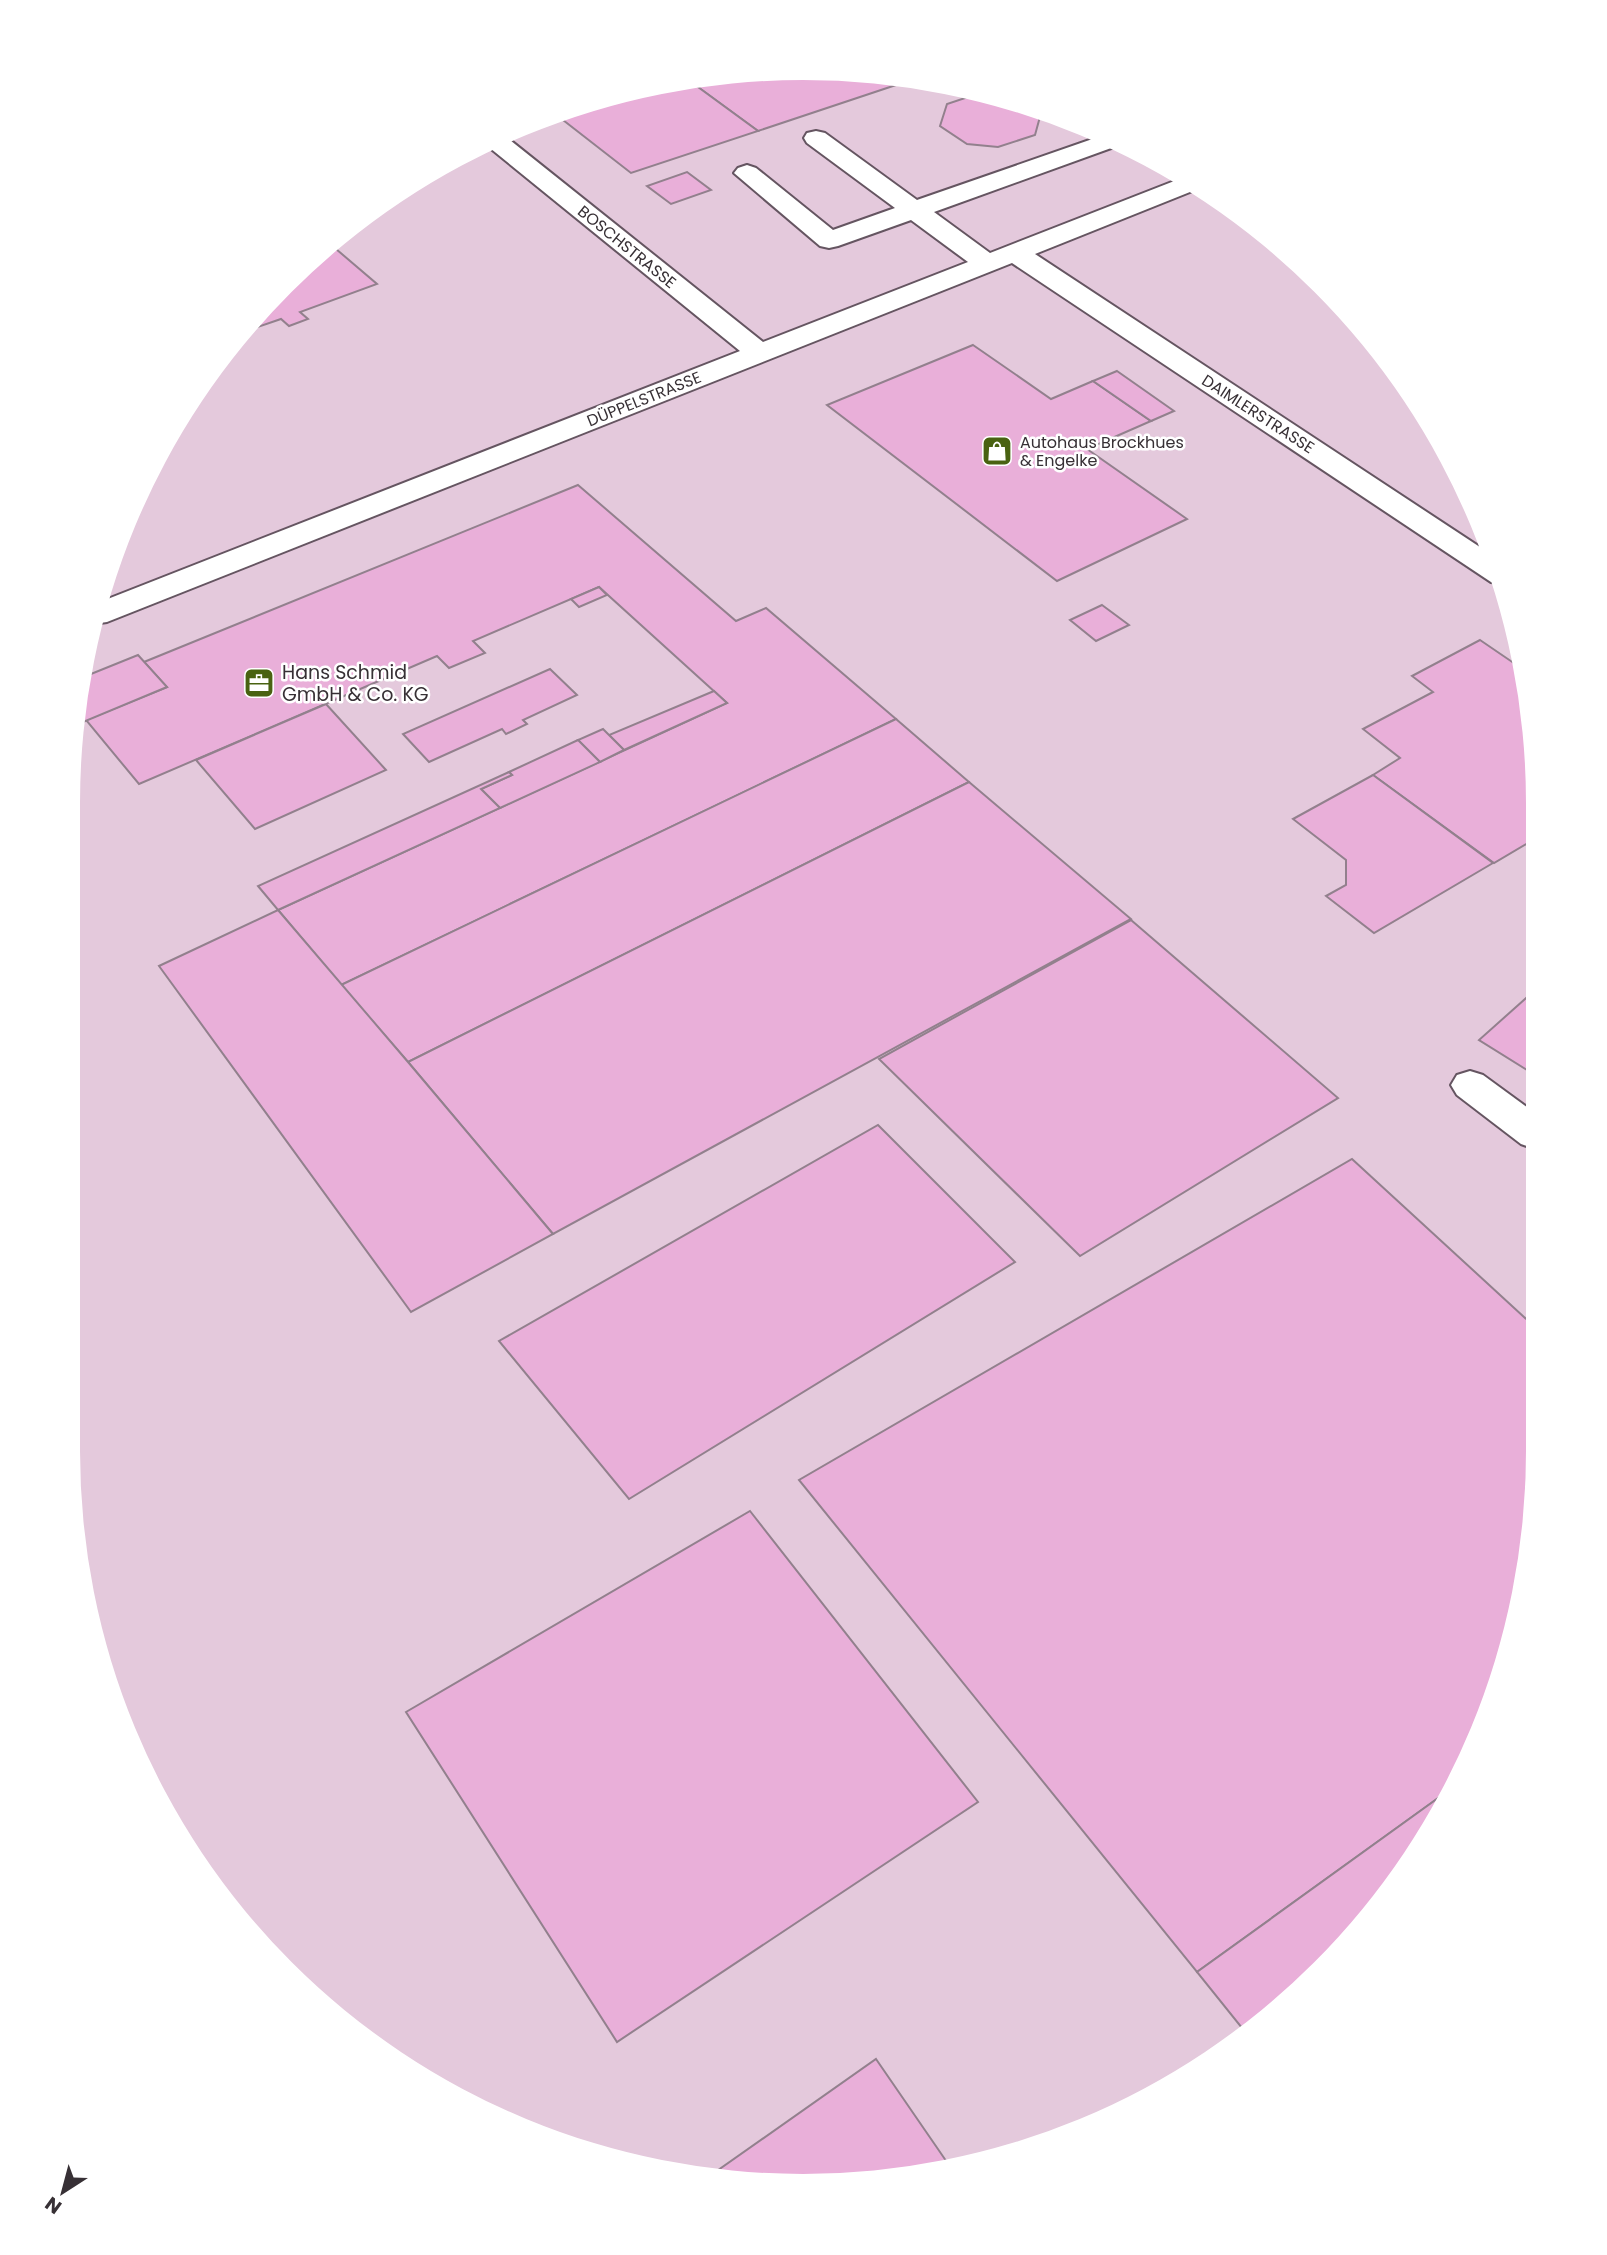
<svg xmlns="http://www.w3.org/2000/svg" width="1607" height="2255" viewBox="0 0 1607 2255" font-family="Poppins,sans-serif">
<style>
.built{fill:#e4c9dc}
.building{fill:#e9afd9;stroke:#92808d;stroke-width:2}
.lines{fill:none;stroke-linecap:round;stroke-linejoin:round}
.minor-casing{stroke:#655561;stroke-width:4}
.minor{fill:#fff;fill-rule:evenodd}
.labels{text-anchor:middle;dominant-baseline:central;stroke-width:5;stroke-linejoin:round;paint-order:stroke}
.far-street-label{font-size:16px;fill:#373035;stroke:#fff}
.far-poi-label{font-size:16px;fill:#373035;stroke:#fff;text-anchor:start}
.poi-label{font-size:19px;fill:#373035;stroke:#fff;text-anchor:start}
</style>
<rect width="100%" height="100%" fill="#ecd9e6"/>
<path class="built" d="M851 70 993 93 1128 144 1251 220 1356 318 1463 479 1500 568 1532 707 1537 1499 1514 1641 1463 1776 1387 1899 1289 2004 1128 2111 1039 2148 900 2180 708 2181 522 2131 436 2088 319 2005 192 1860 124 1733 93 1642 68 1452V803L82 660 124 523 167 436 250 319 318 251 436 167 567 107 707 75Z"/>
<g class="building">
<path d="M851 70 911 80 758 131 687 79 707 75Z"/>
<path d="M687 79 758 131 631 173 554 113 567 107Z"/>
<path d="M971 96 1009 99 1038 110 1041 113 1035 135 998 147 967 144 940 126 947 104Z"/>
<path d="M687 172 711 190 671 204 647 186Z"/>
<path d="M329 243 377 284 300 312 308 319 289 326 281 319 240 333 250 319Z"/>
<path d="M973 345 1051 399 1093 381 1151 421 1087 449 1187 519 1057 581 827 405Z"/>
<path d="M1117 371 1174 411 1151 421 1093 381Z"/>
<path d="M578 485 736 621 766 608 896 719 341 985 278 910 727 703 599 587 473 641 485 653 449 668 437 656 139 784 86 720 167 687 144 662Z"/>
<path d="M599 587 607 595 579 607 571 599Z"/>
<path d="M1102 605 1129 625 1096 641 1070 620Z"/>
<path d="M1480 640 1524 670 1532 707 1533 840 1494 863 1373 775 1400 758 1363 729 1433 692 1412 676Z"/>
<path d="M138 655 167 687 76 725 81 678Z"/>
<path d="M550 669 577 695 523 720 527 724 506 734 502 729 429 762 403 734Z"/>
<path d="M714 691 727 703 624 750 609 735Z"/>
<path d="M326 704 386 770 255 829 196 760Z"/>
<path d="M896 719 969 782 408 1062 341 985Z"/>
<path d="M603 729 624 750 600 762 578 740Z"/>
<path d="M578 740 600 762 500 808 481 789 512 775 509 772Z"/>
<path d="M509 772 512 775 481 789 500 808 278 910 258 886Z"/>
<path d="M1373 775 1493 863 1374 933 1326 896 1346 885V860L1293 819Z"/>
<path d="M969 782 1131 919 553 1234 408 1062Z"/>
<path d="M278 910 408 1062 553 1234 411 1312 159 966Z"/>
<path d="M1131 920 1338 1098 1080 1256 879 1059Z"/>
<path d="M1534 991 1535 1075 1479 1040Z"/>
<path d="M878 1125 1015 1262 629 1499 499 1341Z"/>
<path d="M1352 1159 1536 1328 1537 1499 1514 1641 1459 1783 1197 1972 799 1480Z"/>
<path d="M750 1511 978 1802 617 2042 406 1712Z"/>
<path d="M1459 1783 1387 1899 1289 2004 1246 2033 1197 1972Z"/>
<path d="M876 2059 951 2168 900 2180H704Z"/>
</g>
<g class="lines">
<g class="minor-casing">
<g id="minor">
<path d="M816 131 825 133 917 200 1104 135 1125 143 934 212 990 253 1182 178 1200 188 1035 254 1495 557 1504 584 1491 582 1012 263 107 622 93 624 100 602 740 351 485 144 505 136 763 342 968 262 911 220 838 246 829 248 820 246 734 173 738 168 747 165 756 168 833 230 895 208 807 143 804 138 807 133Z"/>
<path d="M1470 1071 1483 1075 1535 1113V1149L1521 1144 1457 1095 1451 1085 1457 1075Z"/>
</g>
</g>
<use href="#minor" class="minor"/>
</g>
<defs>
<g id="shop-square" transform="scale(1.575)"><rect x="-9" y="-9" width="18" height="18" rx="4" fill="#496211" stroke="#fff"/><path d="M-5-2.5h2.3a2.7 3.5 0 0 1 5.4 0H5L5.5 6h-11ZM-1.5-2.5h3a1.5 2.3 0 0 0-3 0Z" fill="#fff"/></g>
<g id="office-square" transform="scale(1.575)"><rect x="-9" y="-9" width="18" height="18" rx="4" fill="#496211" stroke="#fff"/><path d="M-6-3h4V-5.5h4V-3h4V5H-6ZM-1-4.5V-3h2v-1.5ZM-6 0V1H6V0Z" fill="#fff"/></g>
</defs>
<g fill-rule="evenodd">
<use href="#shop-square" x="997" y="451"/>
<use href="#office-square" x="259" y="683"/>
</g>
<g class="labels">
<g class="far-street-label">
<text transform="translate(627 247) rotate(39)">BOSCHSTRASSE</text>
<text transform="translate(644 399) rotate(-22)">DÜPPELSTRASSE</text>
<text transform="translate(1258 414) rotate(33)">DAIMLERSTRASSE</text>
</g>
<g class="far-poi-label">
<text x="1020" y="442">Autohaus Brockhues<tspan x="1020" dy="18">&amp; Engelke</tspan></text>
</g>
<g class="poi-label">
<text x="282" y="672">Hans Schmid<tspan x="282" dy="22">GmbH &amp; Co. KG</tspan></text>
</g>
</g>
<path d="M0 0H1607V2255H0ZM803 80H803A723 723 0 0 1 1526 803V1451A723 723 0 0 1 803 2174H803A723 723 0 0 1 80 1451V803A723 723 0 0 1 803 80Z" fill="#fff" fill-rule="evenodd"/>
<g transform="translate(63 2192) rotate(216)" stroke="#ffffff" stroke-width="5" paint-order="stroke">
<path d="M0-5L12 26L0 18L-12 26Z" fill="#373035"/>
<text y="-10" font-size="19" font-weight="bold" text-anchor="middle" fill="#373035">N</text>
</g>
</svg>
